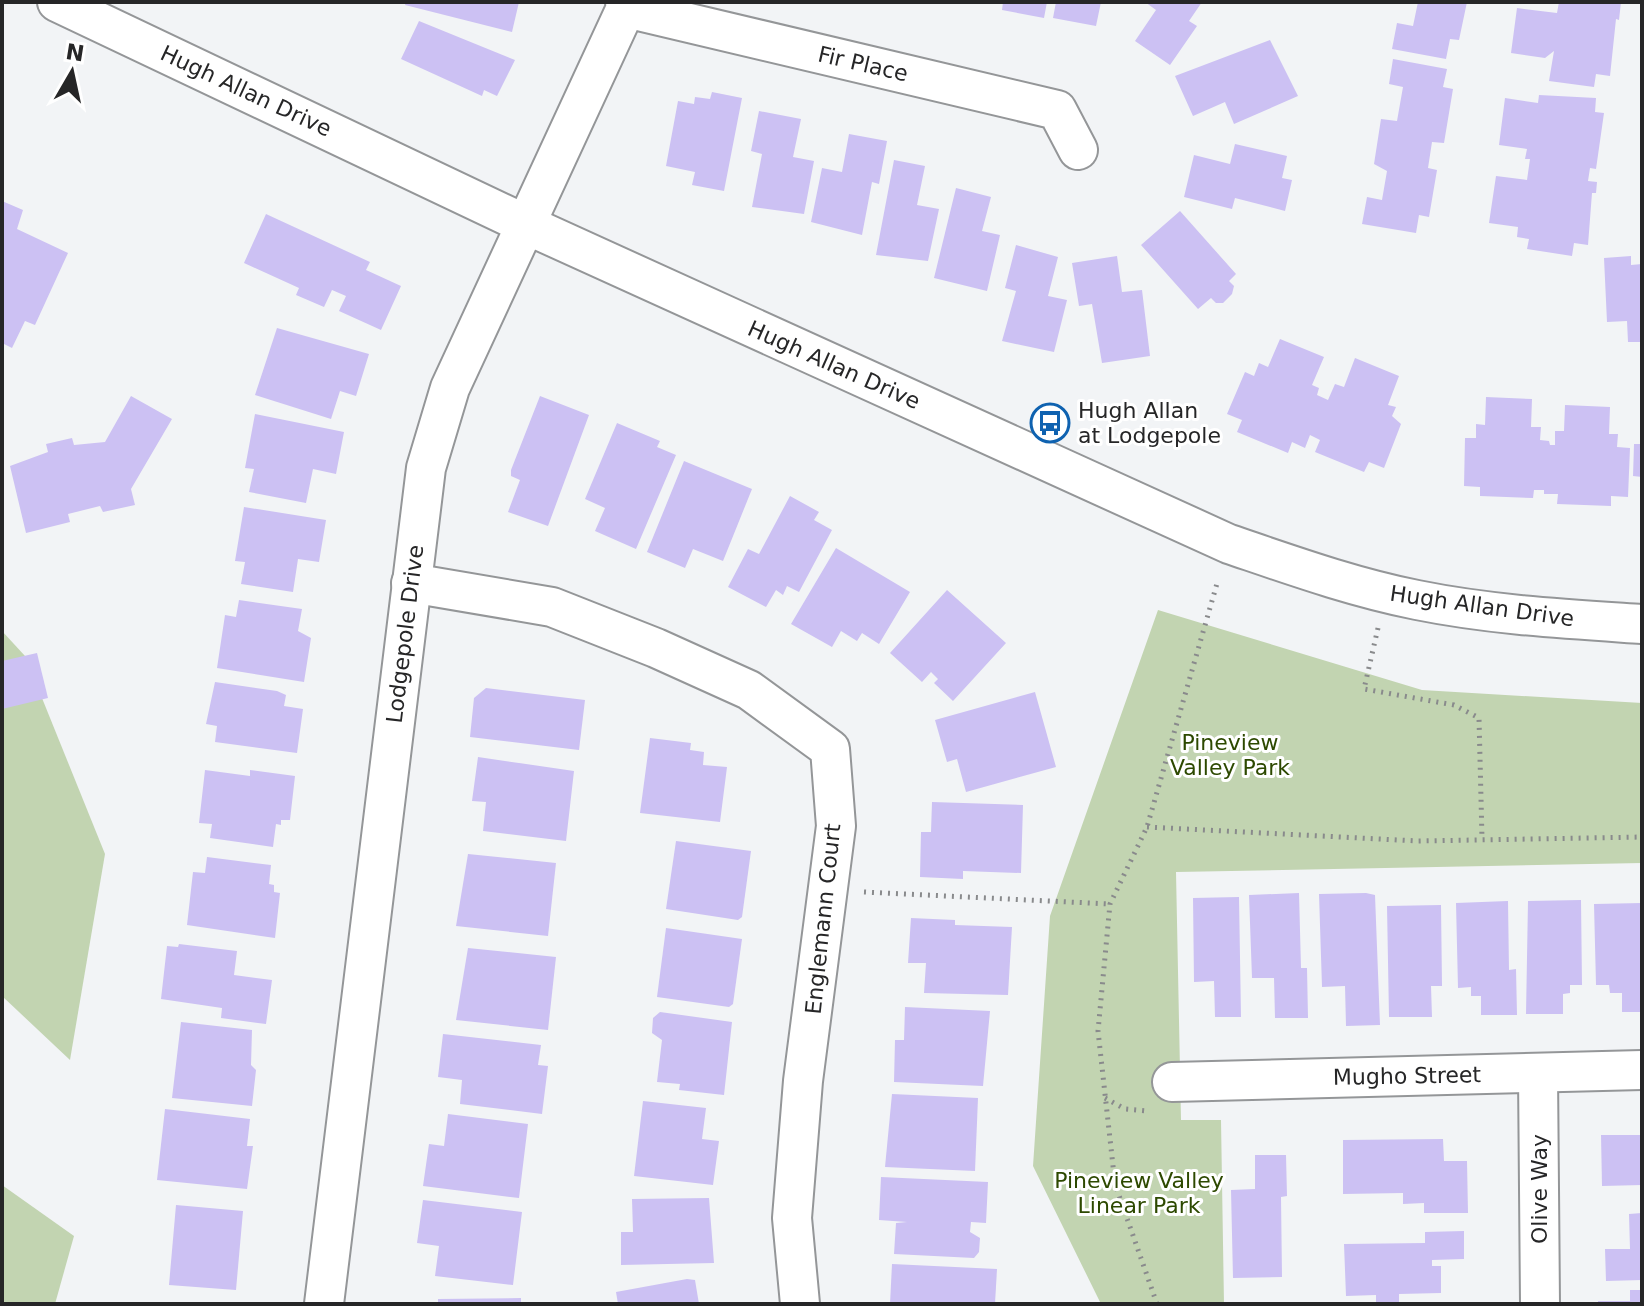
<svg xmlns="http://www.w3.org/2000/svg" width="1644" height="1306" viewBox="0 0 1644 1306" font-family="'DejaVu Sans',sans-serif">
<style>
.green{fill:#c2d4b1}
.building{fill:#ccc1f3}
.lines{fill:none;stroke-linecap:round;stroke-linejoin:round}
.minor-casing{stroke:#949698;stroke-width:42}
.path{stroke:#898a8c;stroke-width:5;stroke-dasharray:2 6;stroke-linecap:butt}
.minor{stroke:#fff;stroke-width:38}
.labels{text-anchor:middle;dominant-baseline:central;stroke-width:6;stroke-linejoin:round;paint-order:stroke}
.street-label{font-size:22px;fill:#262627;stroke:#fff}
.poi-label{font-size:22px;fill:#262627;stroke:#fff;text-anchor:start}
.park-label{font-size:22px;fill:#2d4900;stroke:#fff}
</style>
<rect width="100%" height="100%" fill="#f2f4f6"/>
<g class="green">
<path d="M1158 610 1422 690 1642 703V863L1176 872 1181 1120H1221L1224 1304H1101L1033 1166 1050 916Z"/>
<path d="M2 631 25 656 105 854 70 1060 2 996Z"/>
<path d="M2 1185 74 1236 55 1304H2Z"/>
</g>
<g class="building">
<path d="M406 2H519L512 32 405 5Z"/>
<path d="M1003 2H1047L1044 18 1002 10Z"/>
<path d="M1056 2H1101L1096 26 1053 18Z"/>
<path d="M1145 2H1202L1189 21 1197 26 1170 65 1135 41 1156 10Z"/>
<path d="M1418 2H1467L1459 40 1450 39 1446 59 1392 49 1397 23 1413 26Z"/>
<path d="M1559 2H1621L1619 20 1616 19 1610 76 1596 74 1594 87 1549 81 1554 51 1545 58 1511 53 1517 8 1557 13Z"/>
<path d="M419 21 515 60 497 96 484 90 482 96 401 59Z"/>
<path d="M1270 40 1298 96 1234 124 1225 102 1193 116 1175 76Z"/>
<path d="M1393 59 1447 69 1443 87 1453 89 1444 143 1432 142 1428 168 1437 170 1429 217 1419 215 1416 233 1362 224 1367 197 1382 200 1387 171 1374 164 1381 119 1397 121 1403 87 1389 84Z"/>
<path d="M712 92 742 98 724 191 692 185 695 172 666 166 678 101 694 104 695 97 710 99Z"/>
<path d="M1539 95 1596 98 1595 112 1604 113 1596 169 1590 168 1588 181 1597 182 1596 193H1592L1588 245 1574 243 1572 256 1527 249 1529 239 1517 237 1518 227 1489 223 1496 176 1527 180 1530 159H1525L1527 149 1499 145 1505 98 1538 103Z"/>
<path d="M759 111 801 119 793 157 814 161 804 214 752 207 762 154 751 151Z"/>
<path d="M849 134 887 141 879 184 872 182 862 235 811 222 822 168 842 172Z"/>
<path d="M1235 144 1287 156 1282 178 1292 180 1285 211 1235 198 1232 209 1184 197 1194 155 1230 164Z"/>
<path d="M894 160 925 166 917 205 939 209 928 261 876 255Z"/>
<path d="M956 188 991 197 982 231 1000 235 987 291 934 278Z"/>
<path d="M2 201 23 210 17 229 68 253 35 325 25 321 12 348 2 343Z"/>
<path d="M1180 211 1236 274 1229 281 1234 286 1232 294 1223 303H1216L1211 298 1198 309 1141 245Z"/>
<path d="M266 214 370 262 366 270 401 286 381 330 339 311 346 296 332 290 324 307 296 295 299 288 244 263Z"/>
<path d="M1016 245 1058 257 1048 296 1067 300 1054 352 1002 341 1016 291 1005 288Z"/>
<path d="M1117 256 1122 292 1142 290 1150 356 1102 363 1092 304 1079 306 1072 263Z"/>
<path d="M1631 256V265L1642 264V342H1628L1627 321 1607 322 1604 258Z"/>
<path d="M277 328 369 354 356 396 340 391 331 419 255 395Z"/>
<path d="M1280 339 1324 357 1312 385 1319 388 1317 395 1328 400 1335 384 1344 387 1355 358 1399 376 1388 405 1396 407 1392 416 1401 424 1384 468 1369 462 1364 472 1315 452 1320 440 1310 435 1305 448 1292 442 1288 453 1237 432 1242 420 1227 414 1245 372 1254 376 1259 363 1268 367Z"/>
<path d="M131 396 172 419 131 489 135 505 103 512 100 506 68 514 70 522 26 533 10 466 48 452 46 444 72 438 74 445 105 442Z"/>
<path d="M540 396 589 415 548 526 508 512 520 480 511 476V470Z"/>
<path d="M1486 397 1532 399 1531 427H1541L1540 440 1549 441 1550 445H1555V431H1564L1565 405 1610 407 1609 434H1618L1617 447 1630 448 1628 497 1611 496V506L1557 504 1558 494H1544V490H1534L1533 498 1480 496V487L1464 486 1465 438H1476V424L1485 425Z"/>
<path d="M255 414 344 432 336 474 313 469 306 503 249 492 254 469 245 468Z"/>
<path d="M617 423 660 441 657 447 676 455 636 549 595 531 605 508 585 499Z"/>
<path d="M1634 444H1642V477L1633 476Z"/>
<path d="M684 461 752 489 723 561 693 549 685 568 647 552Z"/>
<path d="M790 496 819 512 814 520 832 530 799 592 787 586 783 595 776 590 766 607 728 587 748 549 759 554Z"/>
<path d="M244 507 326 520 319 562 298 559 293 592 241 584 245 562 235 561Z"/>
<path d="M836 548 910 592 879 644 862 633 857 641 841 631 832 647 791 624Z"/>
<path d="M947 590 1006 643 953 701 934 683 938 679 931 672 922 682 890 653Z"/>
<path d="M239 600 302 609 298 631 311 638 304 682 217 668 225 615 236 617Z"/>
<path d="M37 653 48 698 2 709V661Z"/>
<path d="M215 682 277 691 286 695 284 706 303 709 297 753 215 742 217 726 206 724Z"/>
<path d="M486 688 585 700 579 750 470 737 474 698Z"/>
<path d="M1035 692 1056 767 966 792 957 759 947 762 935 720Z"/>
<path d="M650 738 691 743 690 750 704 752 703 765 727 767 720 822 640 813Z"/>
<path d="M478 757 574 771 566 841 483 831 486 802 472 801Z"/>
<path d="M205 770 250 776V770L295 776 290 820H281V825L276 824 273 847 210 838 212 824 199 823Z"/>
<path d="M932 802 1023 805 1021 873 963 871V879L920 877 921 832H931Z"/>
<path d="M676 841 751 851 742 917 738 920 666 909Z"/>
<path d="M468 854 556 863 548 936 456 926Z"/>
<path d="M207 857 271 865 269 884 274 885V892L280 893 275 938 187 925 193 872 205 873Z"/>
<path d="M1299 893 1301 968H1307L1308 1018H1275L1274 978H1252L1249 895Z"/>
<path d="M1366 893 1375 895 1380 1025 1346 1026 1345 986 1322 987 1319 894Z"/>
<path d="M1239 897 1241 1017H1215L1214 981 1194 982 1193 898Z"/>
<path d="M1581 900 1582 985H1570V993L1563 994V1014H1526L1528 901Z"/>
<path d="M1508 901 1509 970 1516 969 1517 1015H1481V996H1471V987L1458 988 1456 903Z"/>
<path d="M1642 903V1012H1622V993H1610L1609 985H1596L1594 904Z"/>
<path d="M1441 905 1442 986H1431L1432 1017H1389L1387 906Z"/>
<path d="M911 918 955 920V925L1012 927 1008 995 924 993 926 963H908Z"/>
<path d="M666 928 742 939 733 1004 729 1007 657 997Z"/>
<path d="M179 944 237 951 234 975 272 980 266 1024 221 1018 222 1008 161 999 167 946 178 947Z"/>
<path d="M468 948 556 957 548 1030 456 1020Z"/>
<path d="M905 1007 990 1011 983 1086 894 1082 895 1040H904Z"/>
<path d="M660 1012 732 1022 724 1095 679 1090 680 1084 657 1082 662 1040 652 1033 653 1018Z"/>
<path d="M181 1022 252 1030 251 1065 256 1070 252 1106 172 1098Z"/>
<path d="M443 1034 541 1045 538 1065 548 1066 542 1114 460 1104 462 1080 438 1077Z"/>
<path d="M892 1094 978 1098 975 1171 885 1167Z"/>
<path d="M643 1101 706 1108 702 1139 719 1141 713 1185 634 1176Z"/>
<path d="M165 1109 250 1119 247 1146H253L247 1189 157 1180Z"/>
<path d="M448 1114 528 1124 519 1198 423 1186 429 1144 444 1146Z"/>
<path d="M1601 1135H1642V1185L1602 1186Z"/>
<path d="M1443 1139 1444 1161H1467L1468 1213H1424V1203L1403 1204V1193L1343 1194V1140Z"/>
<path d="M1255 1155H1286L1287 1196 1281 1197 1282 1277 1233 1278 1231 1190 1255 1189Z"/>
<path d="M881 1177 988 1182 986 1223 971 1222 970 1232 980 1238 979 1252 974 1258 894 1254 896 1223 907 1222 879 1220Z"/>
<path d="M709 1198 714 1263 621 1265V1232H633L632 1199Z"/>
<path d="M423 1200 522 1212 513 1285 435 1276 439 1246 417 1243Z"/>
<path d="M176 1205 243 1211 236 1290 169 1285Z"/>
<path d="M1642 1213V1280L1606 1281 1605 1249H1630L1629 1214Z"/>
<path d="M1464 1231V1259L1432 1260V1266H1441V1293L1399 1294V1303L1376 1304V1295L1346 1296 1344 1244 1425 1243V1232Z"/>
<path d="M892 1264 997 1269 995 1304H890Z"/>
<path d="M687 1279 695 1280 699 1304H618L616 1292Z"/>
<path d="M1630 1290H1642V1304H1598V1301H1630Z"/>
<path d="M521 1298V1304H438V1299Z"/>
</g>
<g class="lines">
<g class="minor-casing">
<g id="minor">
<path d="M57 2 527 225 1229 544C1291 565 1352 587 1417 600 1491 615 1567 619 1642 624"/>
<path d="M626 8 1057 110 1078 150"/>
<path d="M411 583 552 607 656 648 749 690 830 749 836 826 803 1081 792 1218 800 1304"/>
<path d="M1538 1073 1540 1304"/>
<path d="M1172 1082 1642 1070"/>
<path d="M324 1304 426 468 450 388 626 8 625 2"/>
</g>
</g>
<g class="path">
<path d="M1378 628 1364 689 1454 705 1479 718 1482 839"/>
<path d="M1147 827 1418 841 1642 837"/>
<path d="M864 892 1110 904"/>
<path d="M1105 1098 1125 1109 1147 1111"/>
<path d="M1157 1304 1115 1184 1098 1031 1110 904 1147 827 1218 580"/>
</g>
<use href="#minor" class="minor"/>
</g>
<defs>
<g id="bus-ring" transform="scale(2)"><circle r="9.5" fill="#fff" stroke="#0f62b0" stroke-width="1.5"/><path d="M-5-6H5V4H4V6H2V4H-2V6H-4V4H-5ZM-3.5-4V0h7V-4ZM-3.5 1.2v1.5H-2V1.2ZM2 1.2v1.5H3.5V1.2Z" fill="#0f62b0"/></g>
</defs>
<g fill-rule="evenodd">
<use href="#bus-ring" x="1050" y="423"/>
</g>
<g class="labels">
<g class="street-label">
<text transform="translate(863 64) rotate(13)">Fir Place</text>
<text transform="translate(246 91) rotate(25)">Hugh Allan Drive</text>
<text transform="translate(834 365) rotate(24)">Hugh Allan Drive</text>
<text transform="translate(1482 606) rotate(8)">Hugh Allan Drive</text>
<text transform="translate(405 634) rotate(-83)">Lodgepole Drive</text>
<text transform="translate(823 919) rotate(-84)">Englemann Court</text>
<text transform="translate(1407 1076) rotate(-1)">Mugho Street</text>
<text transform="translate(1539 1189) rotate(-90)">Olive Way</text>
</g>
<g class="poi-label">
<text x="1078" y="410">Hugh Allan<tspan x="1078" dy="25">at Lodgepole</tspan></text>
</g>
<g class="park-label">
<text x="1230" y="742">Pineview<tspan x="1230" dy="25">Valley Park</tspan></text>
<text x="1139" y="1180">Pineview Valley<tspan x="1139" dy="25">Linear Park</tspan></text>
</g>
</g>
<rect width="1644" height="1306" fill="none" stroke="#262627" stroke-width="8"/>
<g transform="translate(72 72) rotate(9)" stroke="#ffffff" stroke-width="6" paint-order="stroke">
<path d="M0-6L14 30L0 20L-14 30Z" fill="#262627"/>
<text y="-12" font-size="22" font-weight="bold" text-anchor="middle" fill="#262627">N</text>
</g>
</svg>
